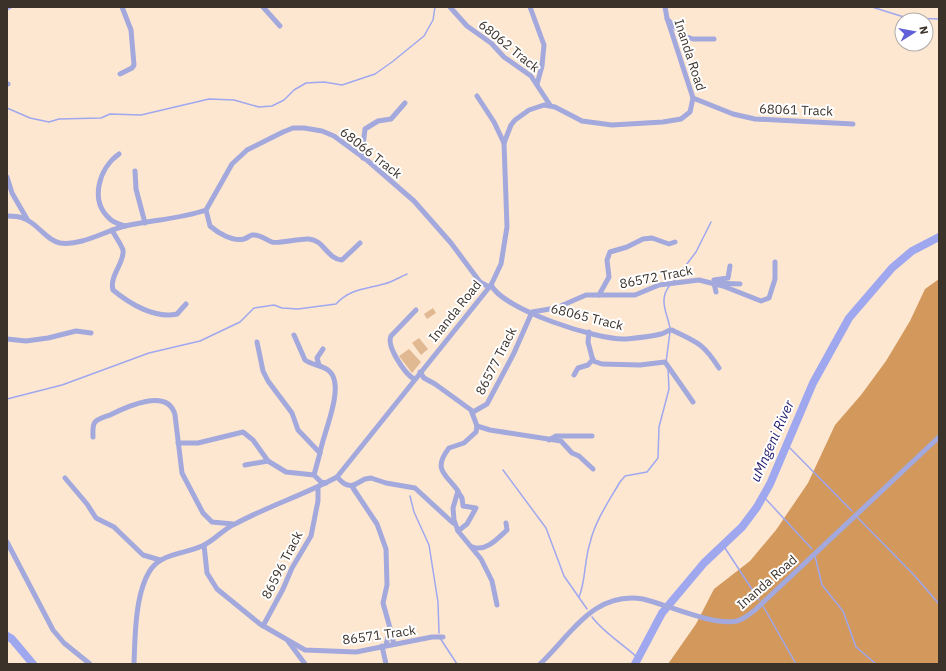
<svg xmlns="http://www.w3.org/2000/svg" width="946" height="671" viewBox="0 0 946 671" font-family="'IBM Plex Sans',sans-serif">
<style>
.green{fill:#e0b891}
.forest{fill:#d2985c}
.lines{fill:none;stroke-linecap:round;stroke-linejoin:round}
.stream{stroke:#9fa7ef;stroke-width:1.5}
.river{stroke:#9fa7ef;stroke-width:8}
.minor{stroke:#a3a9dc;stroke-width:5}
.labels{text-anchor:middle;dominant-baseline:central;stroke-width:4;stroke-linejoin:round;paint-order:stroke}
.street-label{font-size:13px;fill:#3b322a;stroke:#fff}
.water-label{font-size:14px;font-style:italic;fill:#241d6e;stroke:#fff}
</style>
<rect width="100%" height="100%" fill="#fee7d1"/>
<g class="green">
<path d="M433 308 436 313 427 319 424 314Z"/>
<path d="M419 338 428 349 421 355 412 343Z"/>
<path d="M409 349 421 362 412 373 399 356Z"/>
</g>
<path class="forest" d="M939 279V664H668L696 624 714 589 750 561 776 530 808 483 835 425 861 395 886 361 910 321 925 289Z"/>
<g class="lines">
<g class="stream">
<path d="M872 7 907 18 939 19"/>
<path d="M7 10 12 7"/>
<path d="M7 108 30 118 49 122 59 119 101 118 110 114 141 115 209 99 234 100 259 107 272 106 284 100 294 90 306 83 324 82 342 85 375 74 392 62 424 36 433 20 435 7"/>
<path d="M674 281 696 252 711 222"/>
<path d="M670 328C667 312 658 300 670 285"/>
<path d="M666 362 670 332"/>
<path d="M7 399 62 385 149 353 200 341 240 322 254 308 274 305 282 308 298 309 336 304C350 289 365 289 384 284 392 282 400 277 407 274"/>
<path d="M786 444 852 511"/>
<path d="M503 470 546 528 564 576 587 609"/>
<path d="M410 496 414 512 429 545 438 602 439 633"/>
<path d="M763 496 812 549"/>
<path d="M857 517 914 575 939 604"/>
<path d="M723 545 759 600"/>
<path d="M815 556 822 585 843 611 856 647 876 664"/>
<path d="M579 597C586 580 584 561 590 543 595 521 609 501 620 482L625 476 647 472 658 458 659 427 669 389 668 369"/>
<path d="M763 606 796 664"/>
<path d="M592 617C604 633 623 644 638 658"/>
<path d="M440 638 457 664"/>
</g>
<g class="river">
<path d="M7 636 12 639 33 664"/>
<path d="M635 664 662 613 704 563 742 527 757 507 770 484 813 383 849 318 892 268 912 251 939 237"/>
</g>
<g class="minor">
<path d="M263 7 280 26"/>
<path d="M450 7 467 26 491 43 504 57 531 76 550 105"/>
<path d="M530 7 544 45 542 66 537 84"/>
<path d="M667 19 684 36 693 39H714"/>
<path d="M120 74 132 68 134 65 131 30 122 7"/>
<path d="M7 84H8"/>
<path d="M477 96 494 122 504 143"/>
<path d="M693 98 733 114 755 119 853 124"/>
<path d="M119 154C99 168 89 201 110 219 114 223 120 224 125 226"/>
<path d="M363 158V146L365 129 378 121 391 119 405 103"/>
<path d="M135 171 136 189 145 223"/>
<path d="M7 177 12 193 27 219"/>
<path d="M206 210 210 226C218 233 233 242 244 239 247 238 249 236 252 235 260 234 266 240 272 242 276 244 302 238 309 239 324 240 327 259 342 260L360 243"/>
<path d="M7 216C13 216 20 216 25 219 38 224 46 240 60 243 82 246 105 231 125 226 152 220 180 219 206 210L232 164 247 150 283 132 293 128H304L322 131 334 136 368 161 414 201 451 243 480 282 489 287"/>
<path d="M112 230C115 236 121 244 123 250 125 262 109 276 113 290 130 304 155 319 177 314L186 304"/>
<path d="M714 280 728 278 730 266"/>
<path d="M491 285C504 310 597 340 625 339 636 338 650 337 661 334 666 333 667 330 672 330 698 343 703 343 719 368"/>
<path d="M716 292 714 283 740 284"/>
<path d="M599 295 609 277 607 260 610 252 627 247 643 239 652 238 669 244 675 242"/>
<path d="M589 332 588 342 593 361 602 364 640 365 665 362 693 402"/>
<path d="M294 335 305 360C312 365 321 365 328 370 347 384 323 433 320 453"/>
<path d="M7 339 26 341 48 338 76 331 91 333"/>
<path d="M257 342 263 371 268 381 292 413 298 430 320 453 314 475"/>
<path d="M319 365 317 358 323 349"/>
<path d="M420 372 424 378 435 384 471 410 477 426 476 432 464 443 449 448C432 470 446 474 458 491L453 508 454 520 458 531 481 559 492 581 497 605"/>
<path d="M574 375 578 368 588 365 593 359"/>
<path d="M414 379C405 374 386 346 391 336L416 310"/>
<path d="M473 412 487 404 514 353 532 312 556 308 586 295H635L659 285 699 280 723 286 761 301 769 298 775 279V262"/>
<path d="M477 426 490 430 561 441 572 453 579 456 593 469"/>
<path d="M93 437C93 432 92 426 95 422 99 418 105 417 110 415 126 407 168 387 175 415L182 473 203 513 212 522 233 524"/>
<path d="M549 440 556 436H592"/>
<path d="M178 443H198L243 432 253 440 268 461 286 472 314 475 321 482 326 483"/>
<path d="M245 465 268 461"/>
<path d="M337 477C342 482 346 487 354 485L353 488 377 524 386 549 387 585 383 603 390 628 386 645"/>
<path d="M65 478 87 504 96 518 114 527 143 555 160 560"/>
<path d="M354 485 365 479 371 478 386 483 415 488 453 523"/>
<path d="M458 492 462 498 463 506 476 508 467 524 458 531"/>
<path d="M7 542 53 630 64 643 90 664"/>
<path d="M204 545 207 573 217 589 260 624 305 650 356 652 432 637H443"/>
<path d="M473 547C486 552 498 538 507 530L506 523"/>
<path d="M263 626 283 589 292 568 311 536 318 501V488"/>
<path d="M390 631 394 644"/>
<path d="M288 641 305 664"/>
<path d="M382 646 386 664"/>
<path d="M134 664C135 636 135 592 151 569 163 553 185 554 202 546 214 541 223 529 235 524 268 506 304 495 337 477L491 285 501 264 507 227 504 143 511 125 515 120 529 110 544 105 555 107 582 121 612 125 663 122 681 119 690 112 693 98 667 18 665 7"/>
<path d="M540 664C571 635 593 591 643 599 668 605 713 626 737 621 744 619 750 614 755 610L939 437"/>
</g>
</g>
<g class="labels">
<g class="street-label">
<text transform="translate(509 46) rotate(39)">68062 Track</text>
<text transform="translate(690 55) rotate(72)">Inanda Road</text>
<text transform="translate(796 110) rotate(2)">68061 Track</text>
<text transform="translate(371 153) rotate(38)">68066 Track</text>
<text transform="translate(656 277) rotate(-11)">86572 Track</text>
<text transform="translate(455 311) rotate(-51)">Inanda Road</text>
<text transform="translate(587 317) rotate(14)">68065 Track</text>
<text transform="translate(496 361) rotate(-63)">86577 Track</text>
<text transform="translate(282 565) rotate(-63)">86596 Track</text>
<text transform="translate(767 582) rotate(-41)">Inanda Road</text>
<text transform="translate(379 635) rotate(-8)">86571 Track</text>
</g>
<g class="water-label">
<text transform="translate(772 441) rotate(-66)">uMngeni River</text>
</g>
</g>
<rect width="946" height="671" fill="none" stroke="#3b322a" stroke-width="16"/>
<g transform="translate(914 32) rotate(79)"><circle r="19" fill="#ffffff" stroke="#b1adaa"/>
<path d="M0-3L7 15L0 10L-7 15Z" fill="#6060d8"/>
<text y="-6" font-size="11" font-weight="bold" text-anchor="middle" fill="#3b322a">N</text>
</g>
</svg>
